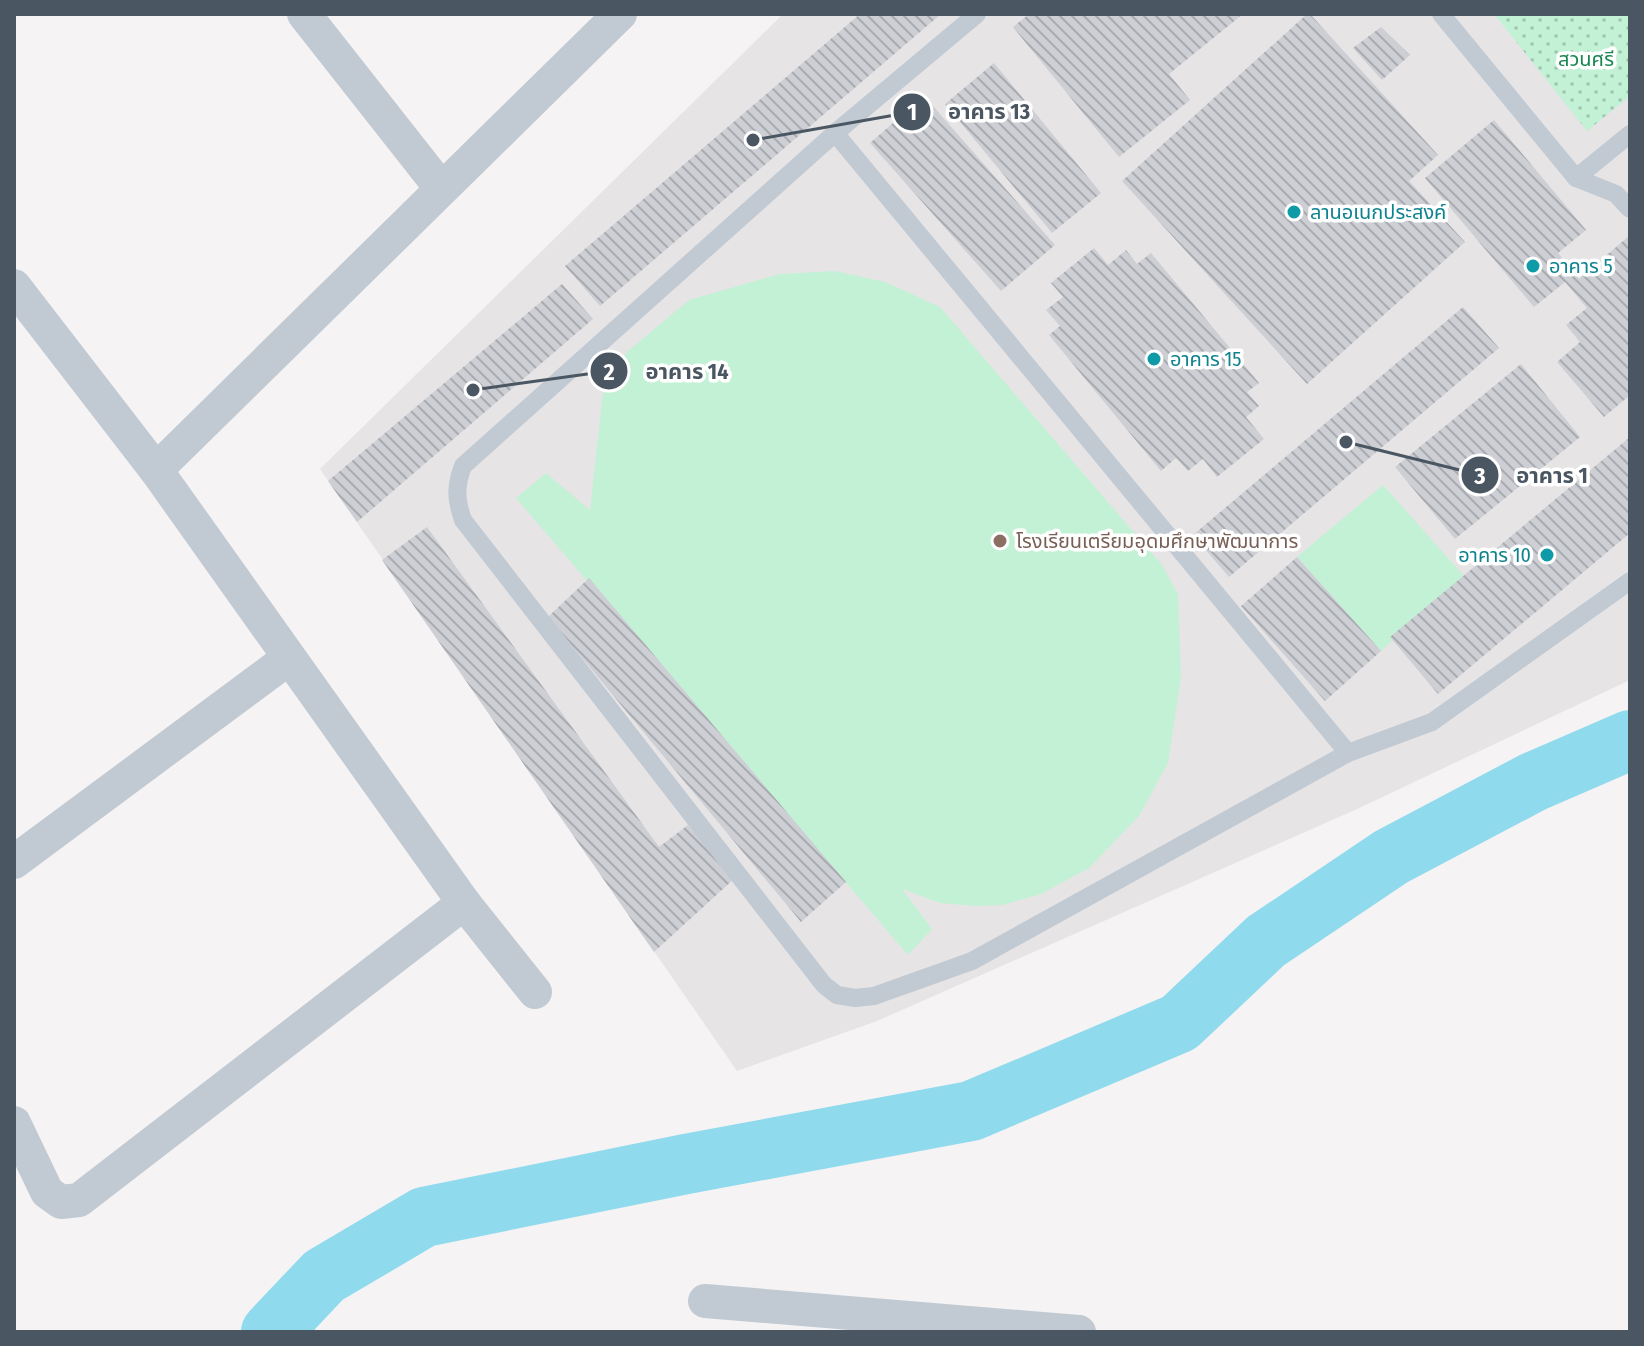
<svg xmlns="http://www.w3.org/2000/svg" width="1644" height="1346" viewBox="0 0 1644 1346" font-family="'Fira Sans Condensed','Noto Sans Thai',sans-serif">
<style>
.education{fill:#e6e4e5}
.grass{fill:#c3f1d5}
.park{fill:url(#park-dots)}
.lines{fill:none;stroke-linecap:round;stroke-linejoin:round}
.river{stroke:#90daee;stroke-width:60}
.building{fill:url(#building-back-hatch)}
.service{stroke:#c1cad2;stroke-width:18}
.minor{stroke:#c1cad2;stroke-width:34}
.culture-dot{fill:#0f9aa8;stroke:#fff;stroke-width:3}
.education-dot{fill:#8d6e63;stroke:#fff;stroke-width:3}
.labels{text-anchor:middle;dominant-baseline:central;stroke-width:7;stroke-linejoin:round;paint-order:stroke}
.park-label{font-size:20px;fill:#17864f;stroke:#fff}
.culture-label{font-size:20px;fill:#0d838f;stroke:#fff;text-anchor:start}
.education-label{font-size:20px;fill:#785e54;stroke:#fff;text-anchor:start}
.leader{fill:none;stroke:#4a5661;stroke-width:3}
.callout-dot{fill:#4a5661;stroke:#fff;stroke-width:3}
.mark-label{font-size:24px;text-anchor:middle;font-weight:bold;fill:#fff}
.callout-label{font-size:22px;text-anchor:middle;font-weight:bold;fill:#4a5661;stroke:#fff;stroke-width:7;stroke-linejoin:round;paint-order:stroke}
</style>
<defs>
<pattern id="park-dots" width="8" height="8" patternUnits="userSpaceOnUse" patternTransform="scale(2)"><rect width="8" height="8" fill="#c3f1d5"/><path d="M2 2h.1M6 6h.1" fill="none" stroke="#a0c6b0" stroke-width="1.8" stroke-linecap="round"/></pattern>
<pattern id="building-back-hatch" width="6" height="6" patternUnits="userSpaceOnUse" patternTransform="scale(2)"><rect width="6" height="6" fill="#cdcfd5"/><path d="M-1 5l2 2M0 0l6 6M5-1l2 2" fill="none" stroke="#a8abb0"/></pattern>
</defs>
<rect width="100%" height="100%" fill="#f5f3f3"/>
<path class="education" d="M783 14H1630V680L1355 810 877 1021 737 1071 320 469Z"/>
<g class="grass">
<path d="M835 271 885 282 940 307 1162 565 1178 594 1181 677 1168 763 1139 816 1089 868 1041 894 1002 905 976 906 940 903 902 889 932 929 908 955 516 498 546 473 590 510 603 392 614 369 627 352 689 300 780 274Z"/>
<path d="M1383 485 1464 576 1381 651 1297 557Z"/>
</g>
<path class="park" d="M1494 14H1630V96L1587 131Z"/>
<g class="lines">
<path class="river" d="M271 1332 324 1276 424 1217 686 1164 971 1111 1179 1023 1266 941 1391 857 1533 782 1630 740"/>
</g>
<g class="building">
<path d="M860 14H941L600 306 565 266Z"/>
<path d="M1029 14H1243L1169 74 1190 100 1119 157 1013 27Z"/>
<path d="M1307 14H1310L1438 155 1409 181 1465 242 1307 384 1122 181Z"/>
<path d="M1381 27 1410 55 1382 80 1353 48Z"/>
<path d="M994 63 1101 193 1052 233 945 104Z"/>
<path d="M924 96 1055 245 1001 291 870 143Z"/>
<path d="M1494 120 1586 230 1558 253 1579 279 1630 235V395L1604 417 1557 362 1580 342 1566 325 1587 308 1565 282 1534 307 1425 178Z"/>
<path d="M1094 248 1108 265 1126 250 1137 264 1151 253 1259 383 1247 392 1259 406 1246 417 1264 439 1217 477 1203 459 1188 471 1176 458 1161 471 1049 335 1060 326 1046 310 1063 297 1051 283Z"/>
<path d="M562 284 593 319 357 522 328 481Z"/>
<path d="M1463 307 1499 348 1229 577 1193 535Z"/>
<path d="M1521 364 1580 437 1455 539 1395 467Z"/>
<path d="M1630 437V533L1438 694 1390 637Z"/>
<path d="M427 527 659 847 688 825 735 878 654 952 382 560Z"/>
<path d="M1297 557 1381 651 1325 701 1241 606Z"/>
<path d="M589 578 846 882 801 922 548 617Z"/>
</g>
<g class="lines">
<g class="service">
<path d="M977 14 835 133 463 466C455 487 456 500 463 520L824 985 837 995 855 998 874 996 972 961 1348 753 1432 722 1630 581"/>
<path d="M1441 14 1576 178 1616 194 1630 209"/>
<path d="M835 133 1348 753"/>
<path d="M1576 178 1630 134"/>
</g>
<g class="minor">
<path d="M304 14 441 188"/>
<path d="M14 286 156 470 464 903 535 992"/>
<path d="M156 470 620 14"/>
<path d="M14 862 289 658"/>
<path d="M14 1123 47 1192 61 1202 79 1200 464 903"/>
<path d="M705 1301 1079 1332"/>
</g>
</g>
<g class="culture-dot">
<circle cx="1294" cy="212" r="8"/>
<circle cx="1533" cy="266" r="8"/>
<circle cx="1154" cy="359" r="8"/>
<circle cx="1547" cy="555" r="8"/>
</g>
<circle class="education-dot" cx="1000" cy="541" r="8"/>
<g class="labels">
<g class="park-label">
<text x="1586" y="59">สวนศรี</text>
</g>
<g class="culture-label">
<text x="1310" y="212">ลานอเนกประสงค์</text>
<text x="1549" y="266">อาคาร 5</text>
<text x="1170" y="359">อาคาร 15</text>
<text x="1531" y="555" text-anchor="end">อาคาร 10</text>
</g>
<g class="education-label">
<text x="1016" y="541">โรงเรียนเตรียมอุดมศึกษาพัฒนาการ</text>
</g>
</g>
<path class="leader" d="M753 140L912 112M473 390L609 371M1346 442L1480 475"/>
<g class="callout-dot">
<circle cx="753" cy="140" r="8"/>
<circle cx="473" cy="390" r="8"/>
<circle cx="1346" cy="442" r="8"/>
<circle cx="912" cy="112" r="20"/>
<circle cx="609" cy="371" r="20"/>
<circle cx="1480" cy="475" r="20"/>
</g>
<g class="mark-label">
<text x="912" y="120">1</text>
<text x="609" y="380">2</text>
<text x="1480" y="484">3</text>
</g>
<g class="callout-label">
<text x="989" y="119">อาคาร 13</text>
<text x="687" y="379">อาคาร 14</text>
<text x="1552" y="483">อาคาร 1</text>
</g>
<rect width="1644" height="1346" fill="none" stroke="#4a5661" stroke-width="32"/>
</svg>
